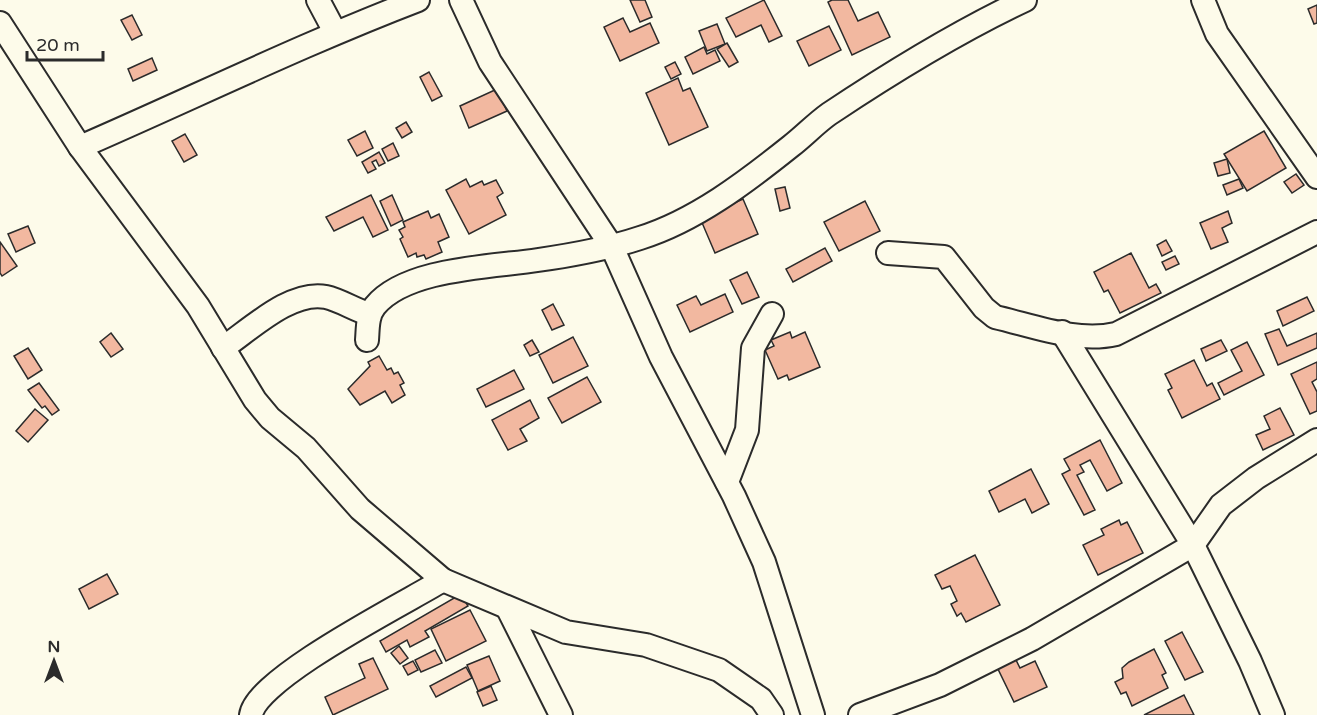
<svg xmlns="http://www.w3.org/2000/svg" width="1317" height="715" viewBox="0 0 1317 715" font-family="'Varela Round',sans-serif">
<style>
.building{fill:#f2b8a0;stroke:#2b2b2b;stroke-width:1.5}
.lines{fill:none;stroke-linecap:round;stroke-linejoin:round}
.street-casing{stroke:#2b2b2b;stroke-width:26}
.street{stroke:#fdfbea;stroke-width:22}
</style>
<rect width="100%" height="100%" fill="#fdfbea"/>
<g class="building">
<path d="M630 0H645L652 17 640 22Z"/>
<path d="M764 0 782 36 769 42 761 25 736 37 726 18Z"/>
<path d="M832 0H848L858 21 878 12 890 37 852 55 828 2Z"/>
<path d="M1317 5V23L1314 24 1308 9Z"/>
<path d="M132 15 142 35 132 40 121 20Z"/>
<path d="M623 18 630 32 650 23 659 43 620 61 604 27Z"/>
<path d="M717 24 725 44 707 51 699 31Z"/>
<path d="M829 26 841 50 809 66 797 41Z"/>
<path d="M727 43 738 62 729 67 717 49Z"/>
<path d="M704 47 707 54 715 50 720 61 693 74 685 57Z"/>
<path d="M152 58 157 70 133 81 128 69Z"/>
<path d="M675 62 681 74 671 79 665 67Z"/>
<path d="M429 72 442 96 432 101 420 77Z"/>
<path d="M678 78 683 91 690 88 708 127 669 145 646 93Z"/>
<path d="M497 89 507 111 469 128 460 106Z"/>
<path d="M406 122 412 132 402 138 396 128Z"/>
<path d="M365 131 373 148 357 156 348 140Z"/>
<path d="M1264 131 1286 168 1247 191 1224 154Z"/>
<path d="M185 134 197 155 184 162 172 141Z"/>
<path d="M393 143 399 156 388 161 382 149Z"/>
<path d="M379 152 385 163 379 166 376 160 372 162 376 169 368 173 362 162Z"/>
<path d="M1227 159 1230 173 1218 176 1214 163Z"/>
<path d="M1296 174 1304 185 1292 193 1284 182Z"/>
<path d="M466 179 470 187 482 181 484 185 496 180 503 193 497 197 506 215 469 234 446 190Z"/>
<path d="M1239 179 1243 188 1227 195 1223 185Z"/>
<path d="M785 187 790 208 780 211 775 189Z"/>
<path d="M371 195 388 230 373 237 363 217 334 231 326 217Z"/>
<path d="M392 195 403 220 391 226 380 201Z"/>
<path d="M743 199 758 234 715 253 700 218Z"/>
<path d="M865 201 880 231 839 251 824 222Z"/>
<path d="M428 211 431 218 439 214 449 237 438 242 442 252 426 259 424 255 417 257 416 253 408 257 400 239 403 237 399 230 405 227 403 222Z"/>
<path d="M1228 211 1232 223 1222 228 1228 242 1211 249 1200 223Z"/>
<path d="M28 226 35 243 16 252 8 234Z"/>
<path d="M1166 240 1172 251 1162 256 1157 245Z"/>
<path d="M0 242 17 266 2 276 0 273Z"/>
<path d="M825 248 832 261 793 282 786 269Z"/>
<path d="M1131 253 1149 288 1156 284 1161 293 1120 313 1108 290 1104 292 1094 272Z"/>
<path d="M1175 256 1179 264 1166 270 1162 262Z"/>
<path d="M747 272 759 297 742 304 730 280Z"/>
<path d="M725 294 733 312 690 332 677 305 696 296 701 305Z"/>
<path d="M1307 297 1314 311 1283 326 1277 311Z"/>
<path d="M553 304 564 325 552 330 542 310Z"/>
<path d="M1279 329 1287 346 1317 333V348L1278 365 1265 334Z"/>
<path d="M790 332 792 338 805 332 820 367 789 380 787 375 778 379 765 350 774 346 771 340Z"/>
<path d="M111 333 123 349 111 357 100 342Z"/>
<path d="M573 337 588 366 553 383 539 355Z"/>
<path d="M532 340 539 352 530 356 524 345Z"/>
<path d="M1221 340 1227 351 1206 361 1201 349Z"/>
<path d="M1247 342 1264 375 1224 395 1218 383 1242 371 1231 350Z"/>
<path d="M28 348 42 370 28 379 14 356Z"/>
<path d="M379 356 387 370 391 368 394 374 398 372 404 383 400 385 405 395 392 403 385 391 360 405 348 389 370 366 368 362Z"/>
<path d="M1194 360 1207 386 1212 383 1220 399 1182 418 1168 390 1172 388 1165 374Z"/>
<path d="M1317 362V379L1312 382 1317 392V411L1310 414 1291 374Z"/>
<path d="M514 370 524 389 486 407 477 389Z"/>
<path d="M587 377 601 402 562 423 548 398Z"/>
<path d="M39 383 59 410 52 415 45 406 42 408 28 390Z"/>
<path d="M530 400 539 418 520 429 527 441 508 450 492 420Z"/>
<path d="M1280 408 1294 435 1263 450 1256 435 1270 429 1264 416Z"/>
<path d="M35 409 48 420 28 442 16 431Z"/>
<path d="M1100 440 1122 483 1107 491 1090 460 1080 465 1084 472 1077 475 1095 510 1084 515 1062 474 1070 470 1064 459Z"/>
<path d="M1031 469 1049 504 1032 513 1025 499 999 512 989 491Z"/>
<path d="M1119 520 1121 525 1127 522 1143 553 1098 575 1083 545 1104 535 1101 529Z"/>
<path d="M975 555 1000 605 966 622 961 613 957 616 951 604 957 601 950 586 942 589 935 575Z"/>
<path d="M107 574 118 594 89 609 79 589Z"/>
<path d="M461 594 468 606 425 631 429 637 410 647 407 640 386 652 380 641Z"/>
<path d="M470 610 486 641 446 661 431 629Z"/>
<path d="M1182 632 1203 672 1185 680 1165 641Z"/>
<path d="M399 646 408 658 400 664 391 653Z"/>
<path d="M1154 649 1166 673 1162 675 1168 688 1132 706 1126 692 1121 694 1115 682 1123 678 1122 668 1129 662Z"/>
<path d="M435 650 442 663 421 672 415 660Z"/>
<path d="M489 656 500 681 478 691 467 665Z"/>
<path d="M373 658 388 689 333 715 325 697 365 678 359 664Z"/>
<path d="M1015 658 1020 668 1035 661 1047 687 1014 702 997 667Z"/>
<path d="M413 661 418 670 408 675 403 666Z"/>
<path d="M466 667 472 678 436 697 430 686Z"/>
<path d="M491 686 497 700 483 706 477 692Z"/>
<path d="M1184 695 1194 715H1144Z"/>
</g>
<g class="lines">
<g class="street-casing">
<g id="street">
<path d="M318 0 335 32"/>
<path d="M461 0 490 62 612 247 661 357 734 496 764 562 813 715"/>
<path d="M1203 0 1217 34 1317 177"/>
<path d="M0 23 80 147 198 306 255 400 270 418 306 448 360 509 443 580 566 632 646 645 719 670 761 699 772 715"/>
<path d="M80 147C193 98 303 44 418 0"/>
<path d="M888 253 944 257 984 308 995 317C1034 326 1077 343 1116 334L1317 232"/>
<path d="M1062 332 1193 545 1250 661 1273 715"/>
<path d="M367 340C368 328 367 316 375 306 406 268 492 267 538 260 573 255 607 249 640 238 695 221 746 182 791 146 804 136 815 124 829 114 892 72 957 32 1025 0"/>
<path d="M223 348C251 329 291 290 326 297 340 300 355 310 369 314"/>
<path d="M727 482 747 430 753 348 772 314"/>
<path d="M508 609 561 715"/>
<path d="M251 715C256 678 407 602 443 580"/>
<path d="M860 715 940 685 1032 639 1193 545 1221 505 1256 478 1317 440"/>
</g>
</g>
<use href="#street" class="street"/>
</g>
<g transform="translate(54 661)" stroke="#fdfbea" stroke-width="4.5" paint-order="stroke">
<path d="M0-4.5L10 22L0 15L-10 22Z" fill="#2b2b2b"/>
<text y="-9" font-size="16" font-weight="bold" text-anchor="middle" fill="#2b2b2b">N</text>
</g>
<path d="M27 51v9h76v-9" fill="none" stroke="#2b2b2b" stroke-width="3"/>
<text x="36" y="51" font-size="18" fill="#2b2b2b" stroke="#fdfbea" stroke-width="4.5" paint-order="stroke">20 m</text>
</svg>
